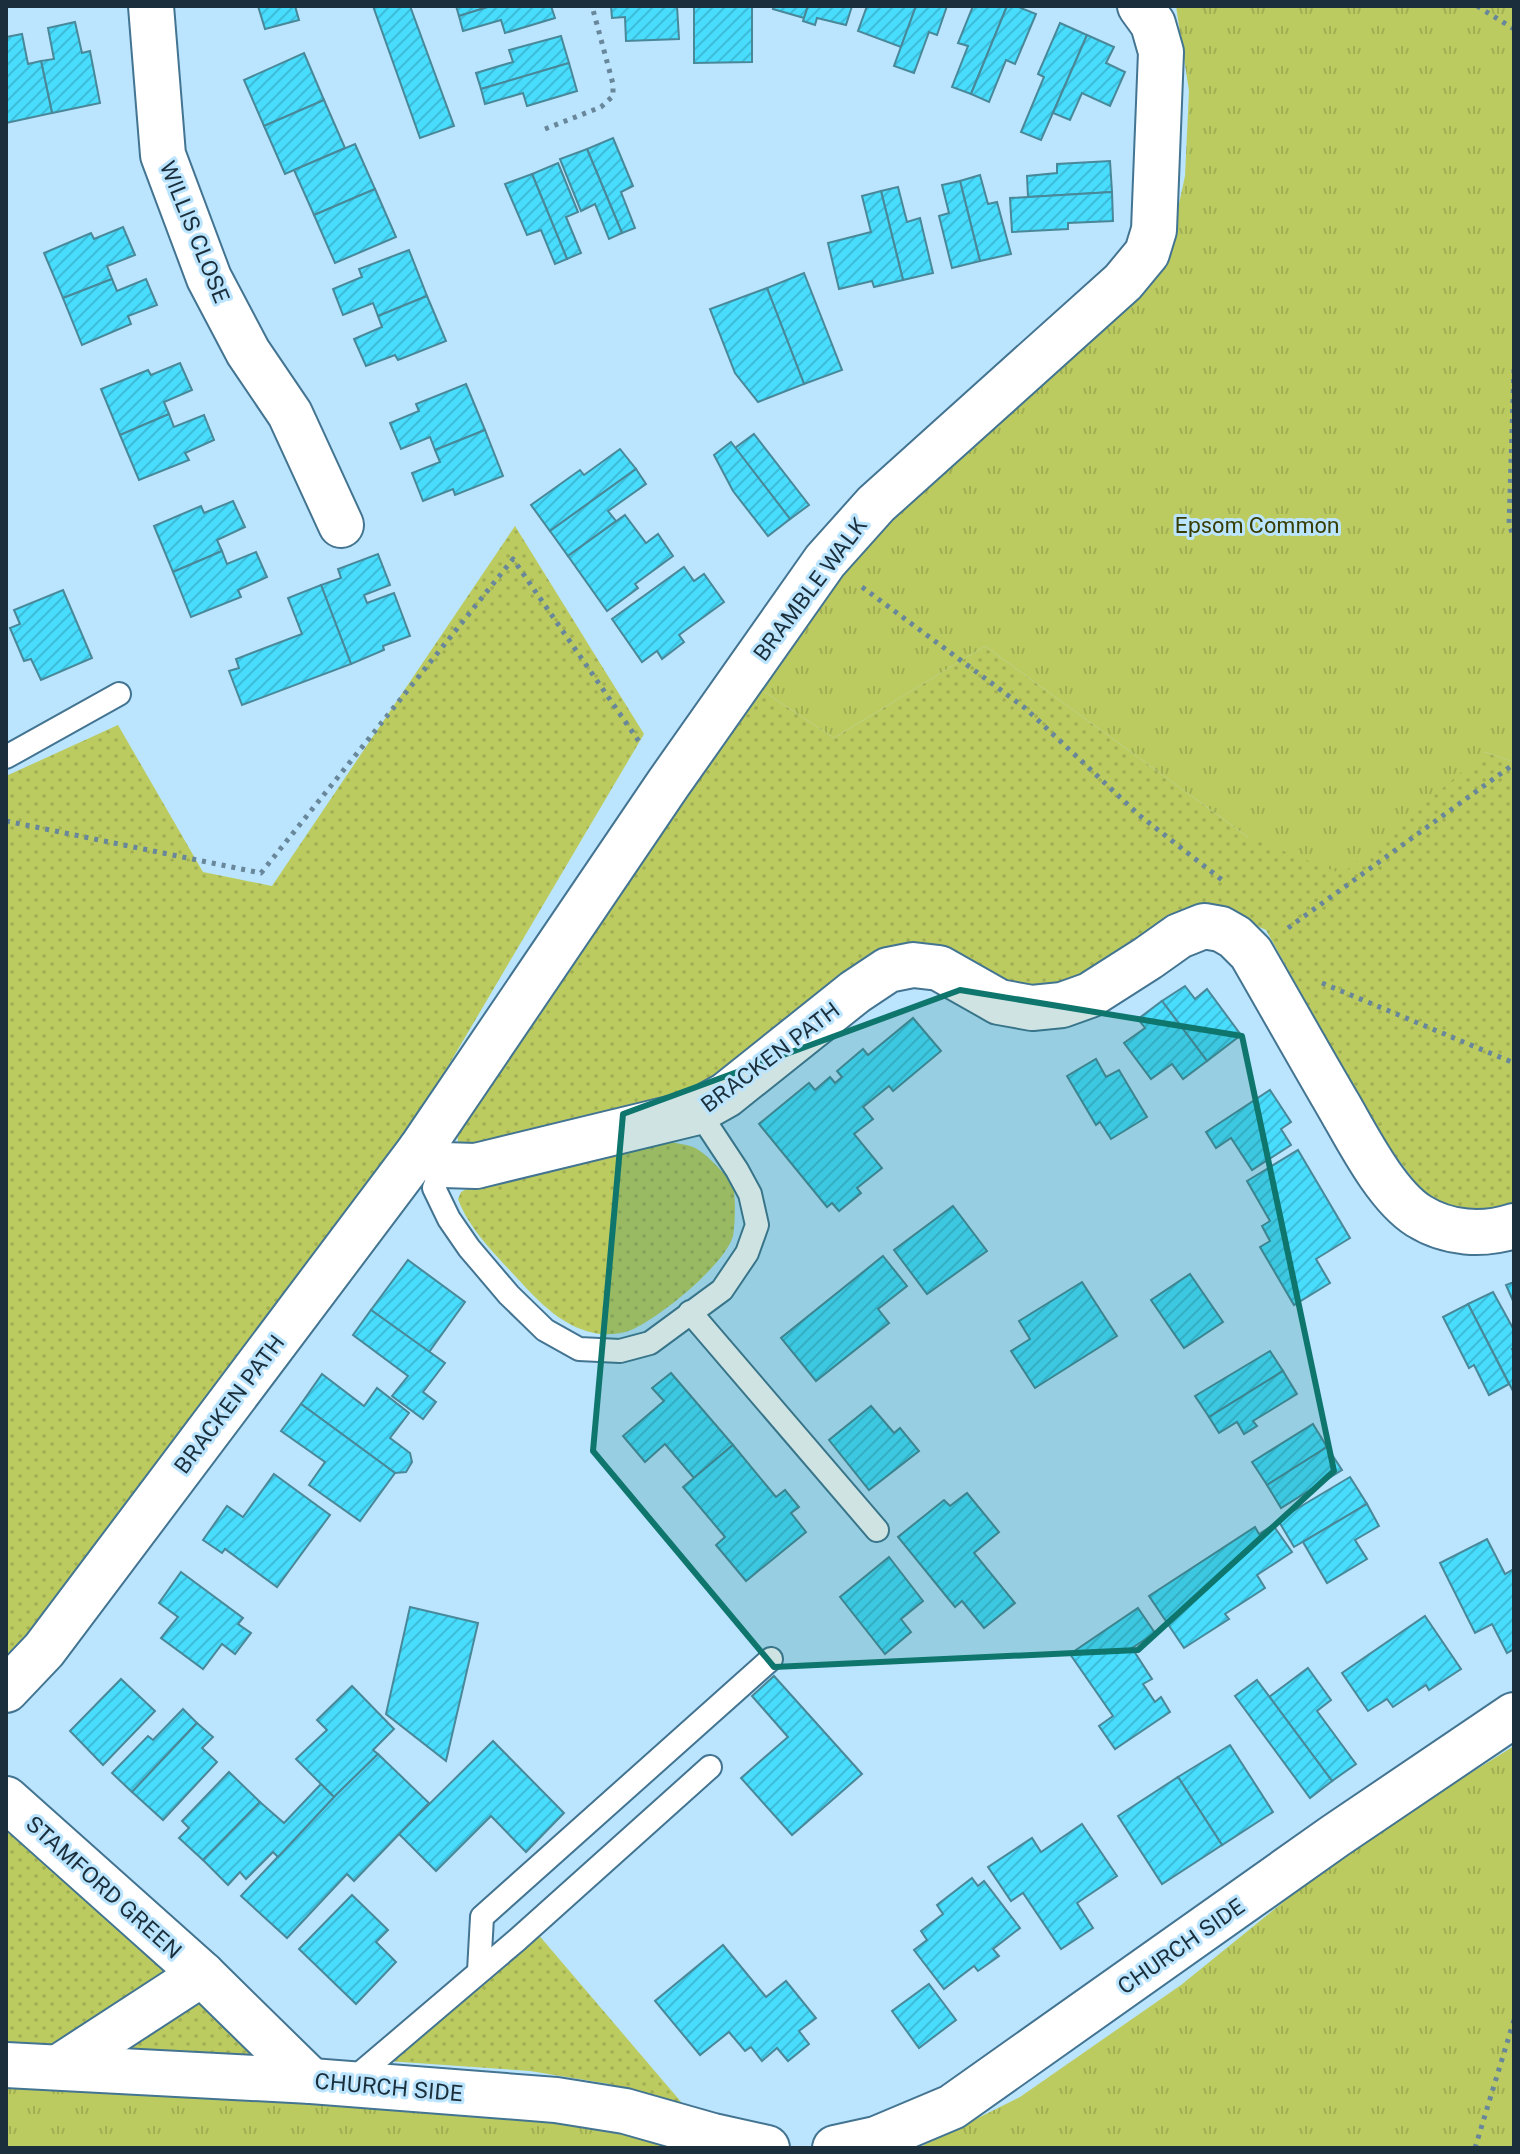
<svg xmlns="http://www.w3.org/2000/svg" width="1520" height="2154" viewBox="0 0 1520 2154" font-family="'Public Sans',sans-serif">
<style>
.grass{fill:url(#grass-dots)}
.park{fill:url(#park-tufts)}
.building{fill:url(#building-hatch);stroke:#488898;stroke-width:2}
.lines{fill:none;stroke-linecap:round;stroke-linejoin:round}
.lane-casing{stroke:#437491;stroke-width:26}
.street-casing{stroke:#437491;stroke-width:48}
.path{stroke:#68879a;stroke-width:5;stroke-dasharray:4 6;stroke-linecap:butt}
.lane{stroke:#fff;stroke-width:22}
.street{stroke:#fff;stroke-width:44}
.marked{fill:#0f766e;fill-opacity:0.2;stroke:#0f766e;stroke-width:6;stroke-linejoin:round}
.labels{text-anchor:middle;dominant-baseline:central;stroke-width:6;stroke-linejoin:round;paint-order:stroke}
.street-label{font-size:22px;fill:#1a2f3b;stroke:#bbe4fe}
.park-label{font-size:22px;fill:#383e03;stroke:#bbe4fe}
</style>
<defs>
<pattern id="grass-dots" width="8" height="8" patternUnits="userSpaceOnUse" patternTransform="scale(2)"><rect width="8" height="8" fill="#bccb60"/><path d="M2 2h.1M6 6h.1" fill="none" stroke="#a1af54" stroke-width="1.8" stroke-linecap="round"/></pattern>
<pattern id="park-tufts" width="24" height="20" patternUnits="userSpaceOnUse" patternTransform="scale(2)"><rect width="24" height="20" fill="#bccb60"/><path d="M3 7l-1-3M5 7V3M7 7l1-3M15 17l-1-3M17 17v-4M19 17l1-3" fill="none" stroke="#a1af54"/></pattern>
<pattern id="building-hatch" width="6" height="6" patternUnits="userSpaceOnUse" patternTransform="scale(2)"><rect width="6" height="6" fill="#48dcfd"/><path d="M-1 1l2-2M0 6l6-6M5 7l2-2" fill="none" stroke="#3ebdda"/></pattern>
</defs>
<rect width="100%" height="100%" fill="#bbe4fe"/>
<g class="grass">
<path d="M515 526 644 734 408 1134 23 1646 6 1662V776L118 725 203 872 272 886Z"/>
<path d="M985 646 1248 837 1485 752 1514 762V1206L1491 1212 1451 1211 1422 1191 1380 1135 1266 930 1228 913 1071 981 1015 990 957 960 811 1004 706 1082 665 1106 475 1152 458 1143 457 1127 751 683 834 738Z"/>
<path d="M671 1142C680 1144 693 1145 700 1151 709 1157 729 1177 733 1187 736 1196 735 1227 733 1236 725 1265 658 1319 631 1330 622 1334 609 1335 600 1334 564 1329 540 1303 516 1277 495 1254 469 1229 458 1199L461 1192 470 1187Z"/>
<path d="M6 1820 305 2099 669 2148H6Z"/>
<path d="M537 1933 682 2103 609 2084 530 2071 387 2061Z"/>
</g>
<g class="park">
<path d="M1176 6H1514V762L1485 752 1342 874 1248 837 985 646 834 738 751 683 845 558 1167 259 1185 176 1189 91Z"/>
<path d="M1514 1746V2148H918L1020 2097 1181 1985 1350 1848Z"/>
<path d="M6 2083 559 2116 626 2129 669 2148H6Z"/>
</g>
<g class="building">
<path d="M258 6H295L299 20 265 29Z"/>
<path d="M373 6H410L454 126 420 138Z"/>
<path d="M456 6H491L459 16Z"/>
<path d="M491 6H551L555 18 505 33 501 20 463 31 459 16Z"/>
<path d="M611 6H677L679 39 626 41 625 17 612 18Z"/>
<path d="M694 6H752V62L694 63Z"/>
<path d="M774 6H808L804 18 773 9Z"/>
<path d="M808 6H852L846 25 817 18 815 25 803 21Z"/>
<path d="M867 6H916L901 47 858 31Z"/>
<path d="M916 6H947L937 35 929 32 914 73 894 66Z"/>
<path d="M973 6H1007L971 94 952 87 968 46 958 43Z"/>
<path d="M1007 6H1016L1036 14 1015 64 1006 60 989 102 971 94Z"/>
<path d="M75 22 82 53 90 51 100 103 52 113 41 61 54 59 48 28Z"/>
<path d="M1060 23 1087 35 1041 140 1021 132 1044 77 1038 74Z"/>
<path d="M22 34 28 64 41 61 52 113 6 123V37Z"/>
<path d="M1087 35 1114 47 1106 63 1125 72 1110 106 1082 93 1070 120 1053 113Z"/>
<path d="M561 36 569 63 481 89 476 73 513 62 509 50Z"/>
<path d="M304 53 324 100 264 126 244 80Z"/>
<path d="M569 63 577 91 527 106 523 93 485 104 481 89Z"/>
<path d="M324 100 345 148 285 174 264 126Z"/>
<path d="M613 138 633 186 621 192 635 228 622 233 587 149Z"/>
<path d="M355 144 375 189 314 215 294 170Z"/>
<path d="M587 149 622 233 609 239 595 204 581 211 560 159Z"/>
<path d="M1110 161 1112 192 1028 197 1027 176 1057 173V164Z"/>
<path d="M558 163 578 212 566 217 581 253 567 259 532 174Z"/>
<path d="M532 174 567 259 555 264 541 230 527 235 505 184Z"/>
<path d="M980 175 988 204 997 202 1011 254 980 261 960 181Z"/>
<path d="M960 181 980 261 952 268 939 216 949 213 942 185Z"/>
<path d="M898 187 907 222 920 218 933 273 903 280 881 191Z"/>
<path d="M375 189 396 237 335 263 314 215Z"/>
<path d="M881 191 903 280 874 287 872 281 839 289 828 243 871 232 862 196Z"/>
<path d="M1112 192 1113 221 1068 223V229L1012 232 1010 198Z"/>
<path d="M123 227 135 255 107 266 112 279 63 298 44 253 91 233 94 239Z"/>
<path d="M409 250 427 296 378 316 373 303 343 315 333 289 362 277 359 269Z"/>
<path d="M804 273 842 370 804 384 767 288Z"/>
<path d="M112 279 117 291 146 279 157 305 128 316 131 324 82 345 63 298Z"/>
<path d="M767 288 804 384 758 402 735 373 710 309Z"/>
<path d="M427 296 446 341 398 360 395 355 366 366 354 339 382 327 378 316Z"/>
<path d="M180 363 192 390 164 402 169 414 120 435 101 389 148 370 151 375Z"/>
<path d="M466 384 485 430 435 450 430 437 401 449 390 423 419 411 416 404Z"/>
<path d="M169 414 174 427 204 415 214 440 185 453 189 460 139 480 120 435Z"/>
<path d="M485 430 503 476 455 495 453 489 423 501 412 473 440 462 435 450Z"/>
<path d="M754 434 809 505 790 519 735 448Z"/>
<path d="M731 442 790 519 768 536 733 491 714 455Z"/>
<path d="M620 449 636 469 550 531 531 505 580 470 584 475Z"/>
<path d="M636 469 646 484 608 511 616 521 568 556 550 531Z"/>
<path d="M233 501 245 527 217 540 222 551 173 572 154 526 201 506 204 513Z"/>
<path d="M625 515 646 543 658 534 673 556 635 584 638 588 607 611 568 556Z"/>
<path d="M222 551 227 564 256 552 267 577 238 590 241 597 191 617 173 572Z"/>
<path d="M378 554 390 585 364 595 367 603 394 593 410 636 383 646 384 650 351 664 321 585 341 578 338 569Z"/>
<path d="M684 567 694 581 704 574 724 602 679 635 684 642 662 659 657 651 642 662 612 619Z"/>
<path d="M321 585 351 664 242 705 229 671 239 668 236 659 302 634 288 598Z"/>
<path d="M63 590 92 658 41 680 31 659 24 661 10 628 20 624 14 610Z"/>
<path d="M1185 986 1195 999 1207 989 1241 1035 1207 1061 1162 1001Z"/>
<path d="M1162 1001 1207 1061 1183 1079 1172 1064 1151 1079 1124 1043 1145 1028 1138 1019Z"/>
<path d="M913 1018 941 1051 893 1091 889 1086 863 1107 873 1119 854 1134 882 1168 857 1188 861 1193 839 1211 832 1203 827 1207 759 1124 809 1083 815 1090 830 1077 835 1083 842 1077 837 1071 863 1049 868 1055Z"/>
<path d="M1096 1059 1106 1077 1119 1070 1147 1117 1111 1139 1100 1122 1096 1125 1067 1076Z"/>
<path d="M1270 1090 1291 1122 1281 1129 1291 1145 1252 1170 1231 1138 1216 1148 1206 1132Z"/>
<path d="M1298 1150 1350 1238 1316 1259 1330 1283 1294 1305 1260 1247 1270 1241 1262 1226 1270 1221 1247 1181Z"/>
<path d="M953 1206 987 1251 927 1294 894 1250Z"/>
<path d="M883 1256 907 1286 878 1309 889 1323 816 1381 781 1338Z"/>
<path d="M408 1260 465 1302 429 1352 371 1310Z"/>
<path d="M1190 1274 1223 1322 1184 1348 1151 1300Z"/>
<path d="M1082 1282 1117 1336 1035 1388 1011 1351 1030 1339 1019 1321Z"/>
<path d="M1514 1282V1303L1506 1285Z"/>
<path d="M1493 1292 1514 1330V1348L1512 1349 1514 1353V1393L1468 1304Z"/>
<path d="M1468 1304 1509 1384 1489 1395 1474 1365 1469 1368 1443 1317Z"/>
<path d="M371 1310 445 1363 423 1392 436 1402 423 1419 392 1396 408 1376 353 1335Z"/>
<path d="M1270 1351 1283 1371 1209 1417 1195 1396Z"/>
<path d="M1283 1371 1297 1394 1253 1421 1257 1426 1244 1434 1237 1422 1219 1433 1209 1417Z"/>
<path d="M671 1373 733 1445 694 1478 665 1444 645 1462 623 1436 664 1401 652 1388Z"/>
<path d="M322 1374 364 1406 377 1388 409 1413 390 1438 410 1453 412 1462 406 1472 395 1473 301 1404Z"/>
<path d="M301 1404 395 1473 360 1521 309 1485 325 1462 281 1431Z"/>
<path d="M871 1406 894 1433 900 1428 919 1451 869 1490 829 1440Z"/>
<path d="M1313 1424 1327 1447 1267 1485 1252 1462Z"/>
<path d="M733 1445 776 1497 785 1490 799 1507 791 1513 806 1532 746 1581 716 1545 725 1537 683 1487Z"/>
<path d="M1327 1447 1342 1470 1281 1508 1267 1485Z"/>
<path d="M274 1474 330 1515 277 1587 225 1549 222 1553 203 1540 227 1506 243 1517Z"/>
<path d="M1350 1477 1367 1504 1294 1547 1278 1520Z"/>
<path d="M967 1493 999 1532 974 1553 1015 1603 984 1628 962 1601 955 1607 898 1537 944 1500 950 1506Z"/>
<path d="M1367 1504 1379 1526 1355 1540 1367 1559 1327 1583 1303 1542Z"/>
<path d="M1273 1525 1292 1552 1257 1575 1265 1588 1225 1614 1229 1619 1184 1648 1149 1596 1255 1527 1259 1534Z"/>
<path d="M1487 1539 1505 1574 1514 1569V1649L1507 1653 1492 1624 1475 1633 1440 1563Z"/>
<path d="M889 1557 923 1601 901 1619 911 1632 885 1654 840 1597Z"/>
<path d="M181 1572 243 1618 238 1624 251 1633 235 1654 222 1644 203 1669 161 1638 178 1617 159 1603Z"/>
<path d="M410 1607 478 1623 446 1761 386 1714Z"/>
<path d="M1138 1608 1155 1633 1132 1648 1152 1679 1143 1684 1155 1702 1161 1697 1170 1712 1115 1749 1099 1726 1113 1716 1070 1654Z"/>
<path d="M1425 1616 1461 1669 1429 1690 1426 1685 1393 1707 1387 1699 1368 1711 1342 1673Z"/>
<path d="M1308 1668 1331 1700 1317 1711 1356 1764 1332 1781 1269 1697Z"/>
<path d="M774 1676 862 1774 792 1835 741 1778 788 1737 752 1696Z"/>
<path d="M121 1679 155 1711 103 1765 70 1731Z"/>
<path d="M1257 1680 1332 1781 1310 1798 1235 1696Z"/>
<path d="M352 1686 394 1729 373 1750 378 1754 334 1797 296 1759 327 1730 317 1720Z"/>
<path d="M183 1709 197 1723 132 1792 112 1773 148 1736 153 1740Z"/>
<path d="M197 1723 213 1737 202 1748 217 1762 163 1820 132 1792Z"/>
<path d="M493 1741 564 1813 526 1852 491 1816 436 1871 399 1834Z"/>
<path d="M1230 1745 1273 1812 1222 1845 1178 1777Z"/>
<path d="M378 1754 429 1803 354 1881 347 1874 287 1938 241 1896 334 1797Z"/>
<path d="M229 1772 260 1802 203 1860 179 1838 189 1828 182 1821Z"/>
<path d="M1178 1777 1222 1845 1162 1884 1118 1816Z"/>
<path d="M321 1784 334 1797 278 1857 273 1852 246 1879 240 1872 228 1885 203 1860 260 1802 284 1823Z"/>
<path d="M1082 1824 1117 1876 1077 1903 1093 1928 1061 1949 1023 1893 1011 1901 988 1867 1032 1838 1041 1852Z"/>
<path d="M972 1878 978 1886 984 1881 1020 1928 993 1949 999 1956 978 1971 974 1966 944 1989 914 1950 927 1940 921 1931 943 1914 937 1905Z"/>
<path d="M352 1895 388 1930 376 1942 396 1962 356 2004 299 1949Z"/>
<path d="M723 1945 766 1997 786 1981 816 2018 799 2031 809 2044 788 2061 777 2048 762 2061 751 2047 745 2051 729 2032 700 2055 655 2001Z"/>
<path d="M929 1984 956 2020 919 2048 892 2011Z"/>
</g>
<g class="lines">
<g class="lane-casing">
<g id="lane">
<path d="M6 757 119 694"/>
<path d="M443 1165 434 1188 449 1219 469 1248 509 1295 545 1330 579 1349 620 1351 650 1343 722 1290 747 1253 757 1225 750 1194 737 1170 698 1111"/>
<path d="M690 1312 877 1530"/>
<path d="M479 1971 482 1917 771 1659"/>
<path d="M350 2082 517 1940 710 1767"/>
</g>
</g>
<g class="street-casing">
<g id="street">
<path d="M151 6 163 155 209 278 248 352 290 414 341 525"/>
<path d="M420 1150 668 784 825 561 876 504 1123 282 1147 253 1154 230 1161 52 1153 24 1140 6"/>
<path d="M6 1690 44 1650 420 1150 443 1165 476 1166 694 1113 726 1095 855 992 888 970 913 965 939 968 999 1002 1032 1008 1062 1005 1090 995 1148 958 1179 936 1204 926 1221 929 1235 937 1251 953C1281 1005 1310 1057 1340 1108 1359 1141 1387 1196 1419 1216 1448 1234 1483 1236 1514 1226"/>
<path d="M6 1799 202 1974 311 2081"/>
<path d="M6 2065 311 2081 556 2100 625 2111 713 2136 767 2148"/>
<path d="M59 2067 202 1974"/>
<path d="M835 2148 876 2139 952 2107 1335 1836 1514 1715"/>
</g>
</g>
<g class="path">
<path d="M1477 6 1514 29"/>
<path d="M545 129 601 107 613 96V84L592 6"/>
<path d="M1514 369 1509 525 1514 537"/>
<path d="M862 587 1025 708 1139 815 1226 883"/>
<path d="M6 821 261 873 513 559 640 743"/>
<path d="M1288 928 1514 764"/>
<path d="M1322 983 1514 1063"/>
<path d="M1475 2148 1514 2020"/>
</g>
<use href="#lane" class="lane"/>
<use href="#street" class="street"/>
</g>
<path class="marked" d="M960 990 1242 1036 1334 1471 1138 1650 774 1667 593 1451 623 1114Z"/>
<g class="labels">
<g class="street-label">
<text transform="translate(195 232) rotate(68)">WILLIS CLOSE</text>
<text transform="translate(810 589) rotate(-53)">BRAMBLE WALK</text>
<text transform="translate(770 1057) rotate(-37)">BRACKEN PATH</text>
<text transform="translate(229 1404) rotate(-53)">BRACKEN PATH</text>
<text transform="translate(104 1887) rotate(42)">STAMFORD GREEN</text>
<text transform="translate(1181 1946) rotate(-35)">CHURCH SIDE</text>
<text transform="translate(389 2087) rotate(5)">CHURCH SIDE</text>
</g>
<g class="park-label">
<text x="1257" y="525">Epsom Common</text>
</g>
</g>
<rect width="1520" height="2154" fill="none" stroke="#1a2f3b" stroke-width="16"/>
</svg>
